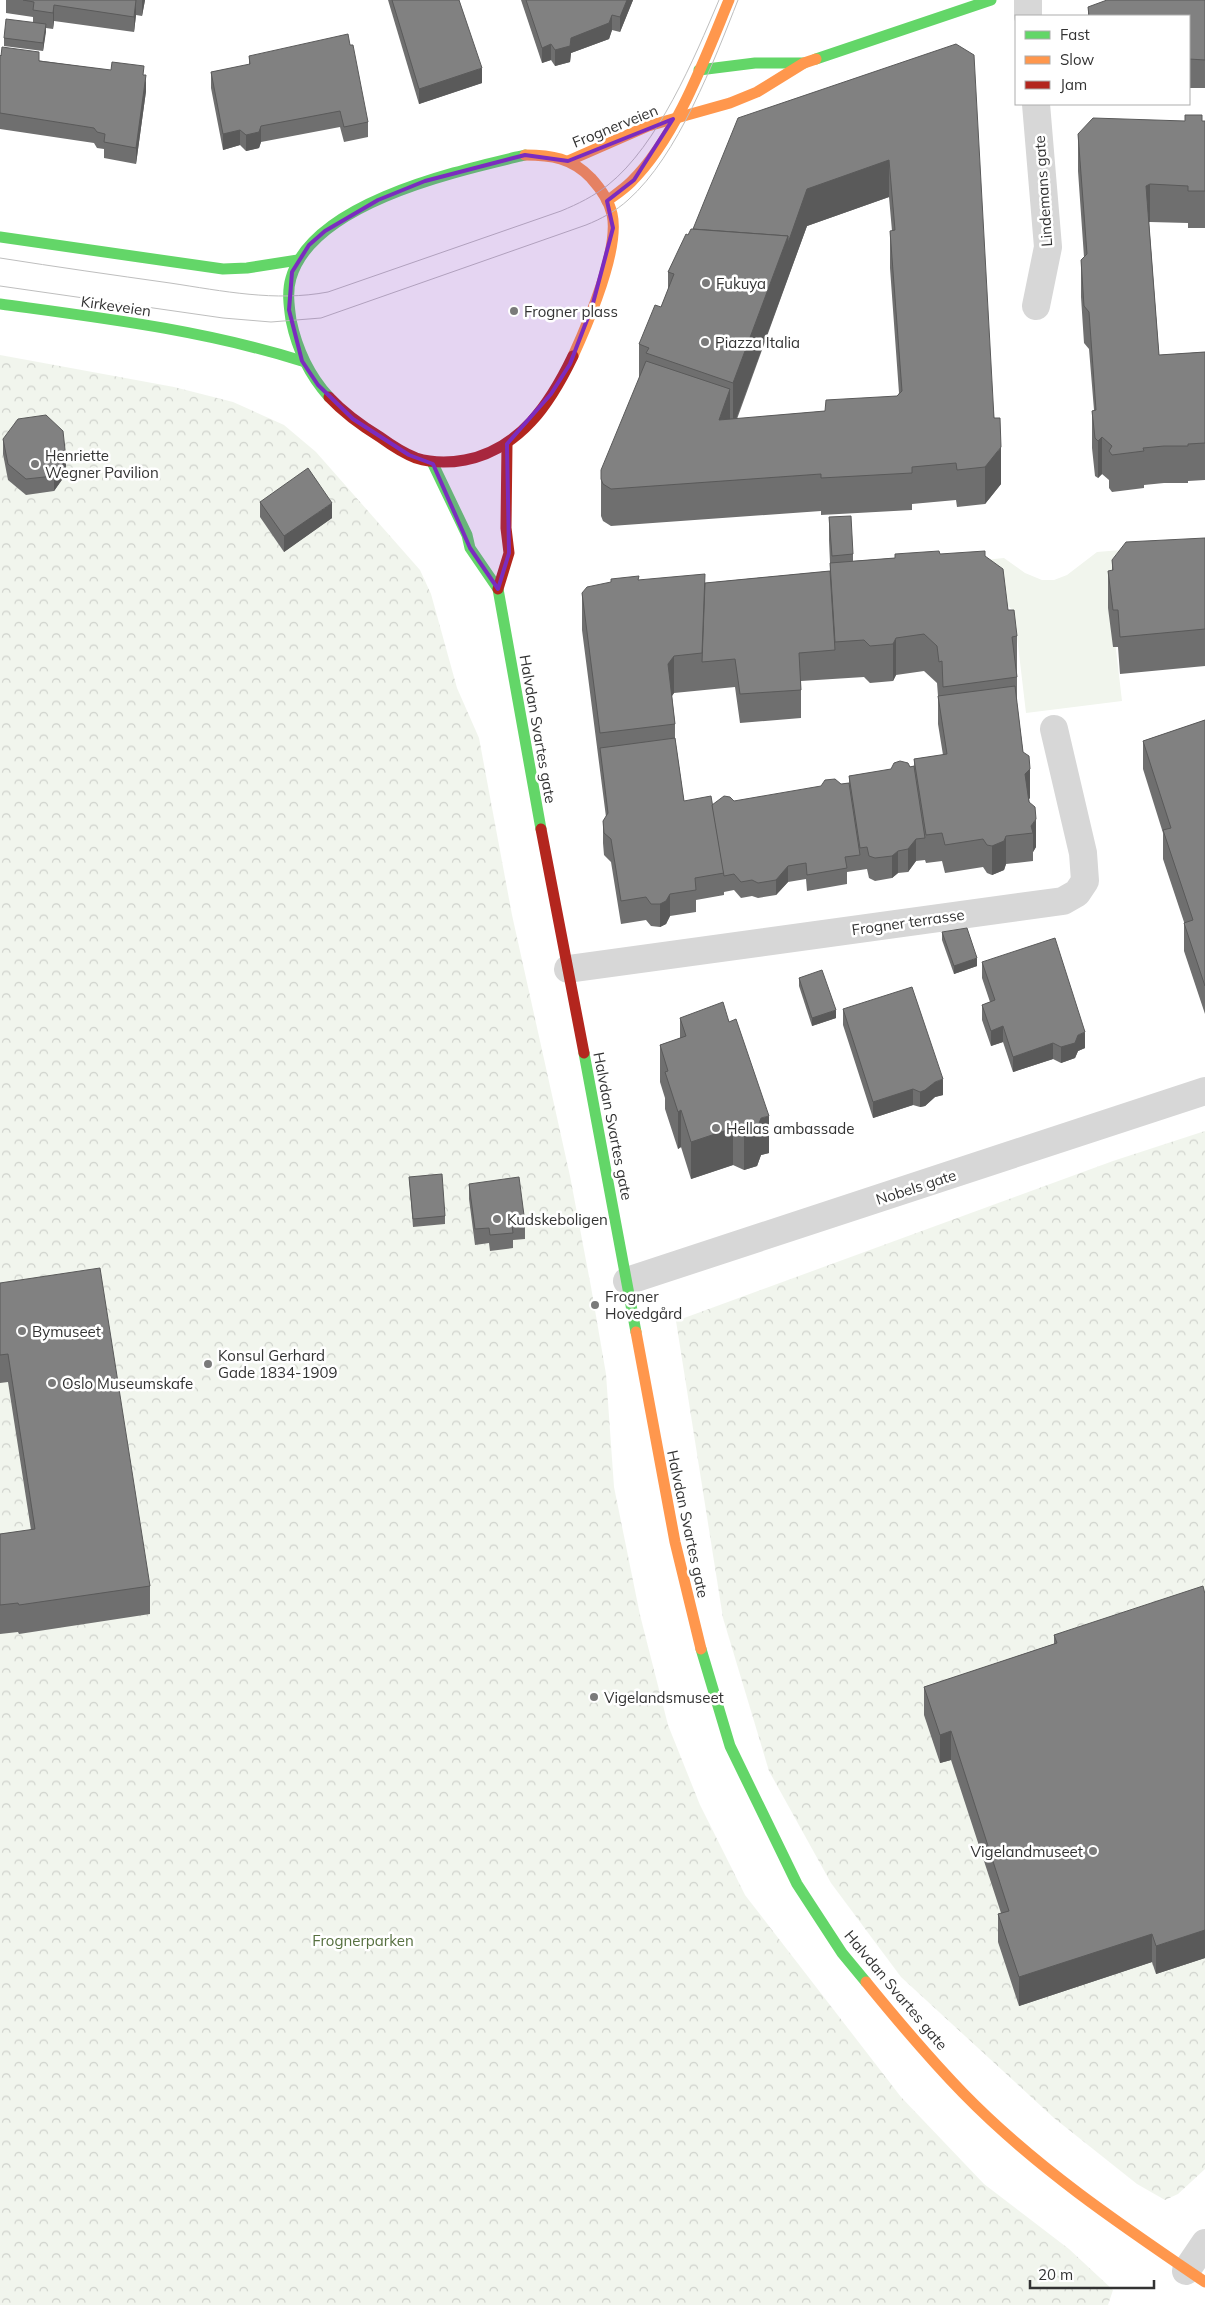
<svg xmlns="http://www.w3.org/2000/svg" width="1205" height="2305" viewBox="0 0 1205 2305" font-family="Mulish,sans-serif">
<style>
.green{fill:#f1f5ed}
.park{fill:url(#park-crowns)}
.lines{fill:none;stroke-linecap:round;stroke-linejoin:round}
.street{stroke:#d7d7d7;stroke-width:28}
.fast{stroke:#63d668;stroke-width:11}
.slow{stroke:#ff974d;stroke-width:11}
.jam{stroke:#b3261e;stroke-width:11}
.tram{stroke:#bebebe;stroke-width:1}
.wall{fill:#6f6f6f;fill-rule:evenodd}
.shaded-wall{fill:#5a5a5a}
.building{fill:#818181;stroke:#5a5a5a}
.marked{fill:#7b2cbf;fill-opacity:0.2;stroke:#7b2cbf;stroke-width:4;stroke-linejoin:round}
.poi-dot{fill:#7a7a7a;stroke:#fff;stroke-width:2}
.labels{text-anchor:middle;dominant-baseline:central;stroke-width:5;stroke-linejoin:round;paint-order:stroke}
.street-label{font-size:15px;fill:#333;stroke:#fff}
.poi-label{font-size:15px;fill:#333;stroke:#fff;text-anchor:start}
.park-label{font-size:15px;fill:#56703f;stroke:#fff}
</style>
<defs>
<pattern id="park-crowns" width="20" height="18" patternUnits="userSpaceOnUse" patternTransform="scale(1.25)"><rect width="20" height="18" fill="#f1f5ed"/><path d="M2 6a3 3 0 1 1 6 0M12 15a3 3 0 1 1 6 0" fill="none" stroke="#cfd2cc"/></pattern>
</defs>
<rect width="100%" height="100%" fill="#fff"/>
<path class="green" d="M1169 546 1173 576 1108 581 1122 701 1026 713 1014 611 956 563 1004 558 1025 573 1042 580H1054L1067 575 1097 552Z"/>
<g class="park">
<path d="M0 355 174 387 233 402 284 425 316 452 420 570 431 594 457 688 479 738 512 915 570 1176 591 1287 606 1374 614 1487 640 1615 668 1725 700 1805 745 1895 901 2097 984 2184 1069 2249 1113 2290 1108 2305H0Z"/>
<path d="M1205 1131V2169L1178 2194 1165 2200 1137 2184 1054 2118 901 1977 831 1883 769 1771 723 1618 676 1321 1113 1161Z"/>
</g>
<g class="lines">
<g class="street">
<path d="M1028 0V16"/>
<path d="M1036 306 1048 247 1036 104"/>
<path d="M568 969 1063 901 1077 893 1085 881 1083 853 1054 729"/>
<path d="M627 1281 1205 1091"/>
<path d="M1186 2271 1205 2243"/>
</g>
<g class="fast">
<path d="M816 59 991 0"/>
<path d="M699 70 755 63H804"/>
<path d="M0 237 223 269 247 268 298 260"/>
<path d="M0 304C102 318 203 330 302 361"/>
<path d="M329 397C309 375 297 349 291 320 289 306 287 291 291 278 313 202 458 171 525 155"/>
<path d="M433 464 467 535 470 548 498 589 541 829"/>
<path d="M584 1053 636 1332"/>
<path d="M701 1649 730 1746 797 1884 842 1953 866 1982"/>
</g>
<g class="slow">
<path d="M525 155C551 155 572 158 591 178 600 188 609 200 612 214 620 248 588 323 573 356"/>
<path d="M568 161 648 126 730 103 757 92 804 63 816 59"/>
<path d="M607 201C615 195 624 189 631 182 676 138 705 58 729 0"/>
<path d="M636 1332 675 1542 701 1649"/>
<path d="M866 1982C897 2020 929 2058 963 2093 1035 2167 1121 2225 1205 2282"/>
</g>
<g class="jam">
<path d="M329 397C344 413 362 426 380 437 391 445 403 453 416 458 432 463 449 463 465 460 520 449 550 404 573 356"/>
<path d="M498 589 509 553 506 528 507 444"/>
<path d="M541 829 584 1053"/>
</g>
<g class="tram">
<path d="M0 258C57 267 113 275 170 283 223 291 275 302 328 292L561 211C578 204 594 196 608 185 658 145 694 59 719 0"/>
<path d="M0 286 223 318 271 322 321 318 586 225C601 219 616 211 628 200 678 156 714 61 738 0"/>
</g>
</g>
<g class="wall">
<path d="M6 0H145L142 16 136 15 134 32 54 21 53 29 46 28 43 51 4 46V38L33 22V17L6 13Z"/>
<path d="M388 0H459L482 83 419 104Z"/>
<path d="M521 0H633L620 32 612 30 609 39 571 53 570 62 555 66 551 60 542 63Z"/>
<path d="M1205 0V88H1189V16H1088V7Z"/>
<path d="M956 44 1001 484 985 504 957 507 956 500 912 504V510L821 515V511L611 526 603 521 601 516V479L639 379V344L661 307 668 290V272L688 235 693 229ZM889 197 892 231H890V268L899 393 897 396 825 411 737 419 807 226Z"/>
<path d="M0 55 144 75 146 91 136 164 104 158V149L97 148 94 143 0 129Z"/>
<path d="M249 56 368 122V137L344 142 340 127 261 142 259 148 246 151 240 145 223 150 211 88V72L249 65Z"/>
<path d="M1202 121H1205V228H1188V223L1150 222H1149L1159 355 1205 352V480L1188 481V483H1164L1144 485V488L1112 492 1109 488V480L1102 474 1098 478 1095 476 1092 448V411L1094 410 1089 349 1084 343 1081 297V260L1084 257 1078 171V134Z"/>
<path d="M3 439 66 474 54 491 26 495 8 480 3 454Z"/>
<path d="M260 502 332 518 284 552 260 517Z"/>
<path d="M829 517 853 554V561L895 558V554H940L985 556 1008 610 1017 636V703L1023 752 1030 798 1029 799 1036 847 1033 852V861L1006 864 1004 870 992 875 987 873 983 867 945 873 942 861 926 863 925 860 916 861 908 872 898 873 892 878 875 881 869 878 867 869 847 872V884L807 891 806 879 788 882 776 895 758 898 752 896 741 898 734 890 724 892V895L696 900V912L670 916 666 924 660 927 651 926 646 920 621 924 611 862 604 855 603 843V821L606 817 582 630V593L639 580 705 583 830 571V563L829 540ZM924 671 937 683 938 696V724L943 755 914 759V766L849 776V783L712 805 684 801 675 738V724L672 696 674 693 735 687 740 723 801 718V681L864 677 870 683 893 681 896 675Z"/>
<path d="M1205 538V666L1120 674 1118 647H1113L1108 608V571H1112V560Z"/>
<path d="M1205 720V1014L1184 951V922L1163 859V833L1143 769V741Z"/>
<path d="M942 932 977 966 954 974 942 940Z"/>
<path d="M982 962 1085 1048 1078 1051 1075 1058 1061 1063 1053 1059 1013 1072 1003 1042 991 1046 982 1020V1005L990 1002 982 978Z"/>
<path d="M799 978 836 1018 812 1026 799 986Z"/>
<path d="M843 1009 943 1095 935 1097 925 1106 920 1107 913 1105 873 1118 843 1025Z"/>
<path d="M680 1018 769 1153 761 1155 757 1166 744 1170 733 1165 691 1179 681 1147 678 1149 665 1109V1098L660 1082V1045L680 1038Z"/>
<path d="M409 1177 445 1216V1224L413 1227Z"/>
<path d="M469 1184 525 1223V1239L513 1240V1248L490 1251 489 1243 475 1245 469 1199Z"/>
<path d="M0 1283 150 1586V1614L19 1634 18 1632 0 1634V1534L31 1530 8 1382 0 1383Z"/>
<path d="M1205 1594V1958L1156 1974 1152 1962 1019 2006 998 1942V1914L1001 1913 951 1760 940 1763 924 1715V1687L1054 1644V1635Z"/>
</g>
<g class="shaded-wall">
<path d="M136 0V15L134 32V17Z"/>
<path d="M142 0H145L142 16Z"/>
<path d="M627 0H633L620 32V17Z"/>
<path d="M54 5V21L53 29V13Z"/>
<path d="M612 15V30L609 39 571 53 570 62 555 66V50L571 38Z"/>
<path d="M46 24V32L43 51V43Z"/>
<path d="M551 44V60L542 63V48Z"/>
<path d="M482 68V83L419 104V89Z"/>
<path d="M146 75V91L136 164V148Z"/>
<path d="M261 126V142L259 148 246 151V135Z"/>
<path d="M240 130V145L223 150V134Z"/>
<path d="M889 160V197L807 226 733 427V383L788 236 807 189Z"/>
<path d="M1150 184V222L1146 223V186Z"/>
<path d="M730 389V426L719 420Z"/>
<path d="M1102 437V474L1098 478V441Z"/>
<path d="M1001 447V484L985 504V467Z"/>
<path d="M66 459V474L54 491V476Z"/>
<path d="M332 503V518L284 552V536Z"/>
<path d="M896 638V675L893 681V644Z"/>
<path d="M674 656V693L668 701V664Z"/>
<path d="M1030 769V798L1025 803V774Z"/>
<path d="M1036 819V847L1033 852V833L1031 826Z"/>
<path d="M1006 836V864L1004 870 992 875V846Z"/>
<path d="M916 839V861L908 872V849Z"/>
<path d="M898 851V873L892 878V856Z"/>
<path d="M788 866V882L776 895V880Z"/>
<path d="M670 894V916L666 924 660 927V904Z"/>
<path d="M977 958V966L954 974V966Z"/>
<path d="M836 1010V1018L812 1026V1018Z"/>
<path d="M1003 1026V1042L991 1046V1031Z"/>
<path d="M1085 1032V1048L1078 1051 1075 1058 1061 1063V1047L1078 1035Z"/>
<path d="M1053 1043V1059L1013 1072V1057Z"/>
<path d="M943 1079V1095L935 1097 925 1106 920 1107V1092L935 1082Z"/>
<path d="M913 1089V1105L873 1118V1102Z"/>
<path d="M681 1110V1147L678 1149V1112Z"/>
<path d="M769 1116V1153L761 1155 757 1166 744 1170V1133L761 1118Z"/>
<path d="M733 1128V1165L691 1179V1142Z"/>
<path d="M951 1731V1760L940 1763V1735Z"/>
<path d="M1205 1930V1958L1156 1974V1946Z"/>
<path d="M1152 1934V1962L1019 2006V1977Z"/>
</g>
<g class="building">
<path d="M23 0H136L134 17 54 5 53 13 33 10 34 2Z"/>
<path d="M392 0H459L482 68 419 89Z"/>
<path d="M526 0H627L620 17 612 15 609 23 571 38 570 46 555 50 551 44 542 48Z"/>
<path d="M1107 0H1205V60L1189 59V16H1089L1088 7Z"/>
<path d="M6 19 46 24 43 43 4 38Z"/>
<path d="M348 34 350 45H353L368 122 344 127 340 111 261 126 259 132 246 135 240 130 223 134 211 72 250 64 249 56Z"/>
<path d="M956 44 974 55 994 418H1000L1001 447 985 467 957 470 956 463 912 467V473L821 478V474L611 489 603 484 601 479V470L646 361 730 389 719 420 825 411 826 400 897 396 902 391 890 231 895 230 889 160 807 189 788 243V236L693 229 738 118Z"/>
<path d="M2 47 39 52V61L111 70 112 62 144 66 143 75H146L136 148 104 142 105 134 97 132 94 128 0 113V55L1 56Z"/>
<path d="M1185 115H1202V121H1205V191H1188V186L1150 184 1146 186 1159 355 1205 352V443L1188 444V446H1164L1143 448 1144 451 1112 455 1109 451 1112 446 1102 437 1098 441 1095 438 1092 411 1096 410 1089 312 1084 306 1081 260 1087 254 1078 134 1093 118 1185 121Z"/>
<path d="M691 229 788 236 733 383 646 353 649 348 639 344 655 305 661 307 674 274 668 272 686 234 688 235Z"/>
<path d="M46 415 63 431 66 459 54 476 26 479 8 464 3 439 18 419Z"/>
<path d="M308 468 332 503 284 536 260 502Z"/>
<path d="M851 516 853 554 832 556 829 517Z"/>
<path d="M1205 538V629L1120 637 1118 610H1113L1108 571 1113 570 1112 560 1126 542Z"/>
<path d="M939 551 940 554 985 551V556L1003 569 1008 610H1014L1017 636 1012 637 1017 677 943 687 942 661 939 662 937 646 924 634 896 638 893 644 870 646 864 640 835 642 830 563 895 558V554Z"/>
<path d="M830 571 835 650 799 653 801 690 740 694 735 659 702 662 705 583Z"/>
<path d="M705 574 702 653 674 656 668 664 675 724 600 733 582 593 587 587 611 582V579L639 576 638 580Z"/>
<path d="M1015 686 1023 752 1029 756 1030 769 1025 774 1029 802 1035 807 1036 819 1031 826 1033 833 1006 836 1004 841 992 846 987 845 983 839 945 845 942 833 926 835 914 759 947 754 938 696Z"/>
<path d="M1205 720V986L1184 923 1193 920 1163 830 1171 828 1143 741Z"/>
<path d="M675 738 684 801 711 796 724 873 695 878 696 890 670 894 666 901 660 904H651L646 897 621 901 611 839 604 833 603 821 608 813 600 748Z"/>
<path d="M900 761 908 763 910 767 914 766 925 838 916 839 908 849 898 851 892 856 875 858 869 856 867 847 860 848 849 776 891 769 894 763Z"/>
<path d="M835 779 841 784 849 783 860 855 845 857 847 868 807 875 806 863 788 866 776 880 758 883 752 880 741 882 734 874 724 876 712 805 724 796 730 797 734 801 821 786 825 780Z"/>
<path d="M967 928 977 958 954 966 942 932Z"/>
<path d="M1055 938 1085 1032 1078 1035 1075 1043 1061 1047 1053 1043 1013 1057 1003 1026 991 1031 982 1005 995 1000 982 962Z"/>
<path d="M822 970 836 1010 812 1018 799 978Z"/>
<path d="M912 987 943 1079 935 1082 925 1090 920 1092 913 1089 873 1102 843 1009Z"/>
<path d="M723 1002 729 1022 736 1019 769 1116 761 1118 757 1129 744 1133 733 1128 691 1142 681 1110 678 1112 665 1072 668 1071 660 1045 686 1036 680 1018Z"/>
<path d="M442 1174 445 1216 413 1219 409 1177Z"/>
<path d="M519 1177 525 1223 512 1225 513 1233 490 1235 489 1228 475 1229 469 1184Z"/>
<path d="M100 1268 150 1586 19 1605 18 1603 0 1605V1534L35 1529 8 1354 0 1355V1283Z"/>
<path d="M1203 1586 1205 1594V1930L1156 1946 1152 1934 1019 1977 998 1914 1009 1911 951 1731 940 1735 924 1687 1057 1643 1054 1635Z"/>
</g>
<path class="marked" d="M673 119 634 180 607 201 613 228 592 307 570 364 551 394 507 444 509 553 498 589 470 548 433 464 409 455 353 419 318 385 302 361 289 310 292 272 309 245 325 231 378 200 425 181 525 155 568 161Z"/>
<g class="poi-dot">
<circle cx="706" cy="283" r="5"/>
<circle cx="514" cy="311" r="5"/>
<circle cx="705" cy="342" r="5"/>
<circle cx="35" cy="464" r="5"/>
<circle cx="716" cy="1128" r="5"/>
<circle cx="497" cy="1219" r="5"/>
<circle cx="595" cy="1305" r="5"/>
<circle cx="22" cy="1331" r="5"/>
<circle cx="208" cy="1364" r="5"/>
<circle cx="52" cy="1383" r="5"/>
<circle cx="594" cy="1697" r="5"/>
<circle cx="1093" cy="1851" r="5"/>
</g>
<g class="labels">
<g class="street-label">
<text transform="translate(615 126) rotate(-22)">Frognerveien</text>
<text transform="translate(1043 191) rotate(-94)">Lindemans gate</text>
<text transform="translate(116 306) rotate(8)">Kirkeveien</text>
<text transform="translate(538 729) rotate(80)">Halvdan Svartes gate</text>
<text transform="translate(908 922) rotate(-8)">Frogner terrasse</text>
<text transform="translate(613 1126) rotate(79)">Halvdan Svartes gate</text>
<text transform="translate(916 1187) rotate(-18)">Nobels gate</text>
<text transform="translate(688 1524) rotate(78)">Halvdan Svartes gate</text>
<text transform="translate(896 1990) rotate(50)">Halvdan Svartes gate</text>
</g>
<g class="poi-label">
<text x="716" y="283">Fukuya</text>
<text x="524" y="311">Frogner plass</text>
<text x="715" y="342">Piazza Italia</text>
<text x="45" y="455">Henriette<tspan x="45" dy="17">Wegner Pavilion</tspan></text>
<text x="726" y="1128">Hellas ambassade</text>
<text x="507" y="1219">Kudskeboligen</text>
<text x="605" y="1296">Frogner<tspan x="605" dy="17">Hovedgård</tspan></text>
<text x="32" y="1331">Bymuseet</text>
<text x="218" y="1355">Konsul Gerhard<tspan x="218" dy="17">Gade 1834-1909</tspan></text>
<text x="62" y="1383">Oslo Museumskafe</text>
<text x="604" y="1697">Vigelandsmuseet</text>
<text x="1083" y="1851" text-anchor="end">Vigelandmuseet</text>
</g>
<g class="park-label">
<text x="363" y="1940">Frognerparken</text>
</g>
</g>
<rect x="1015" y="15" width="175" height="90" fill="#ffffff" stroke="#adadad"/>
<rect x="1025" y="31" width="25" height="8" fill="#63d668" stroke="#adadad"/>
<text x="1060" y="40" font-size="15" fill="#333333">Fast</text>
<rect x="1025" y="56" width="25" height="8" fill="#ff974d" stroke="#adadad"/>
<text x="1060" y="65" font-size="15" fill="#333333">Slow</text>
<rect x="1025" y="81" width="25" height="8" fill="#b3261e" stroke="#adadad"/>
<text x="1060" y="90" font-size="15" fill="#333333">Jam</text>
<path d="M1030 2280v8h124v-8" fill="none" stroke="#333333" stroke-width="2.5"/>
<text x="1038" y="2280" font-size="15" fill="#333333" stroke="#ffffff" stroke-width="4" paint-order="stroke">20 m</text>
</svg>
